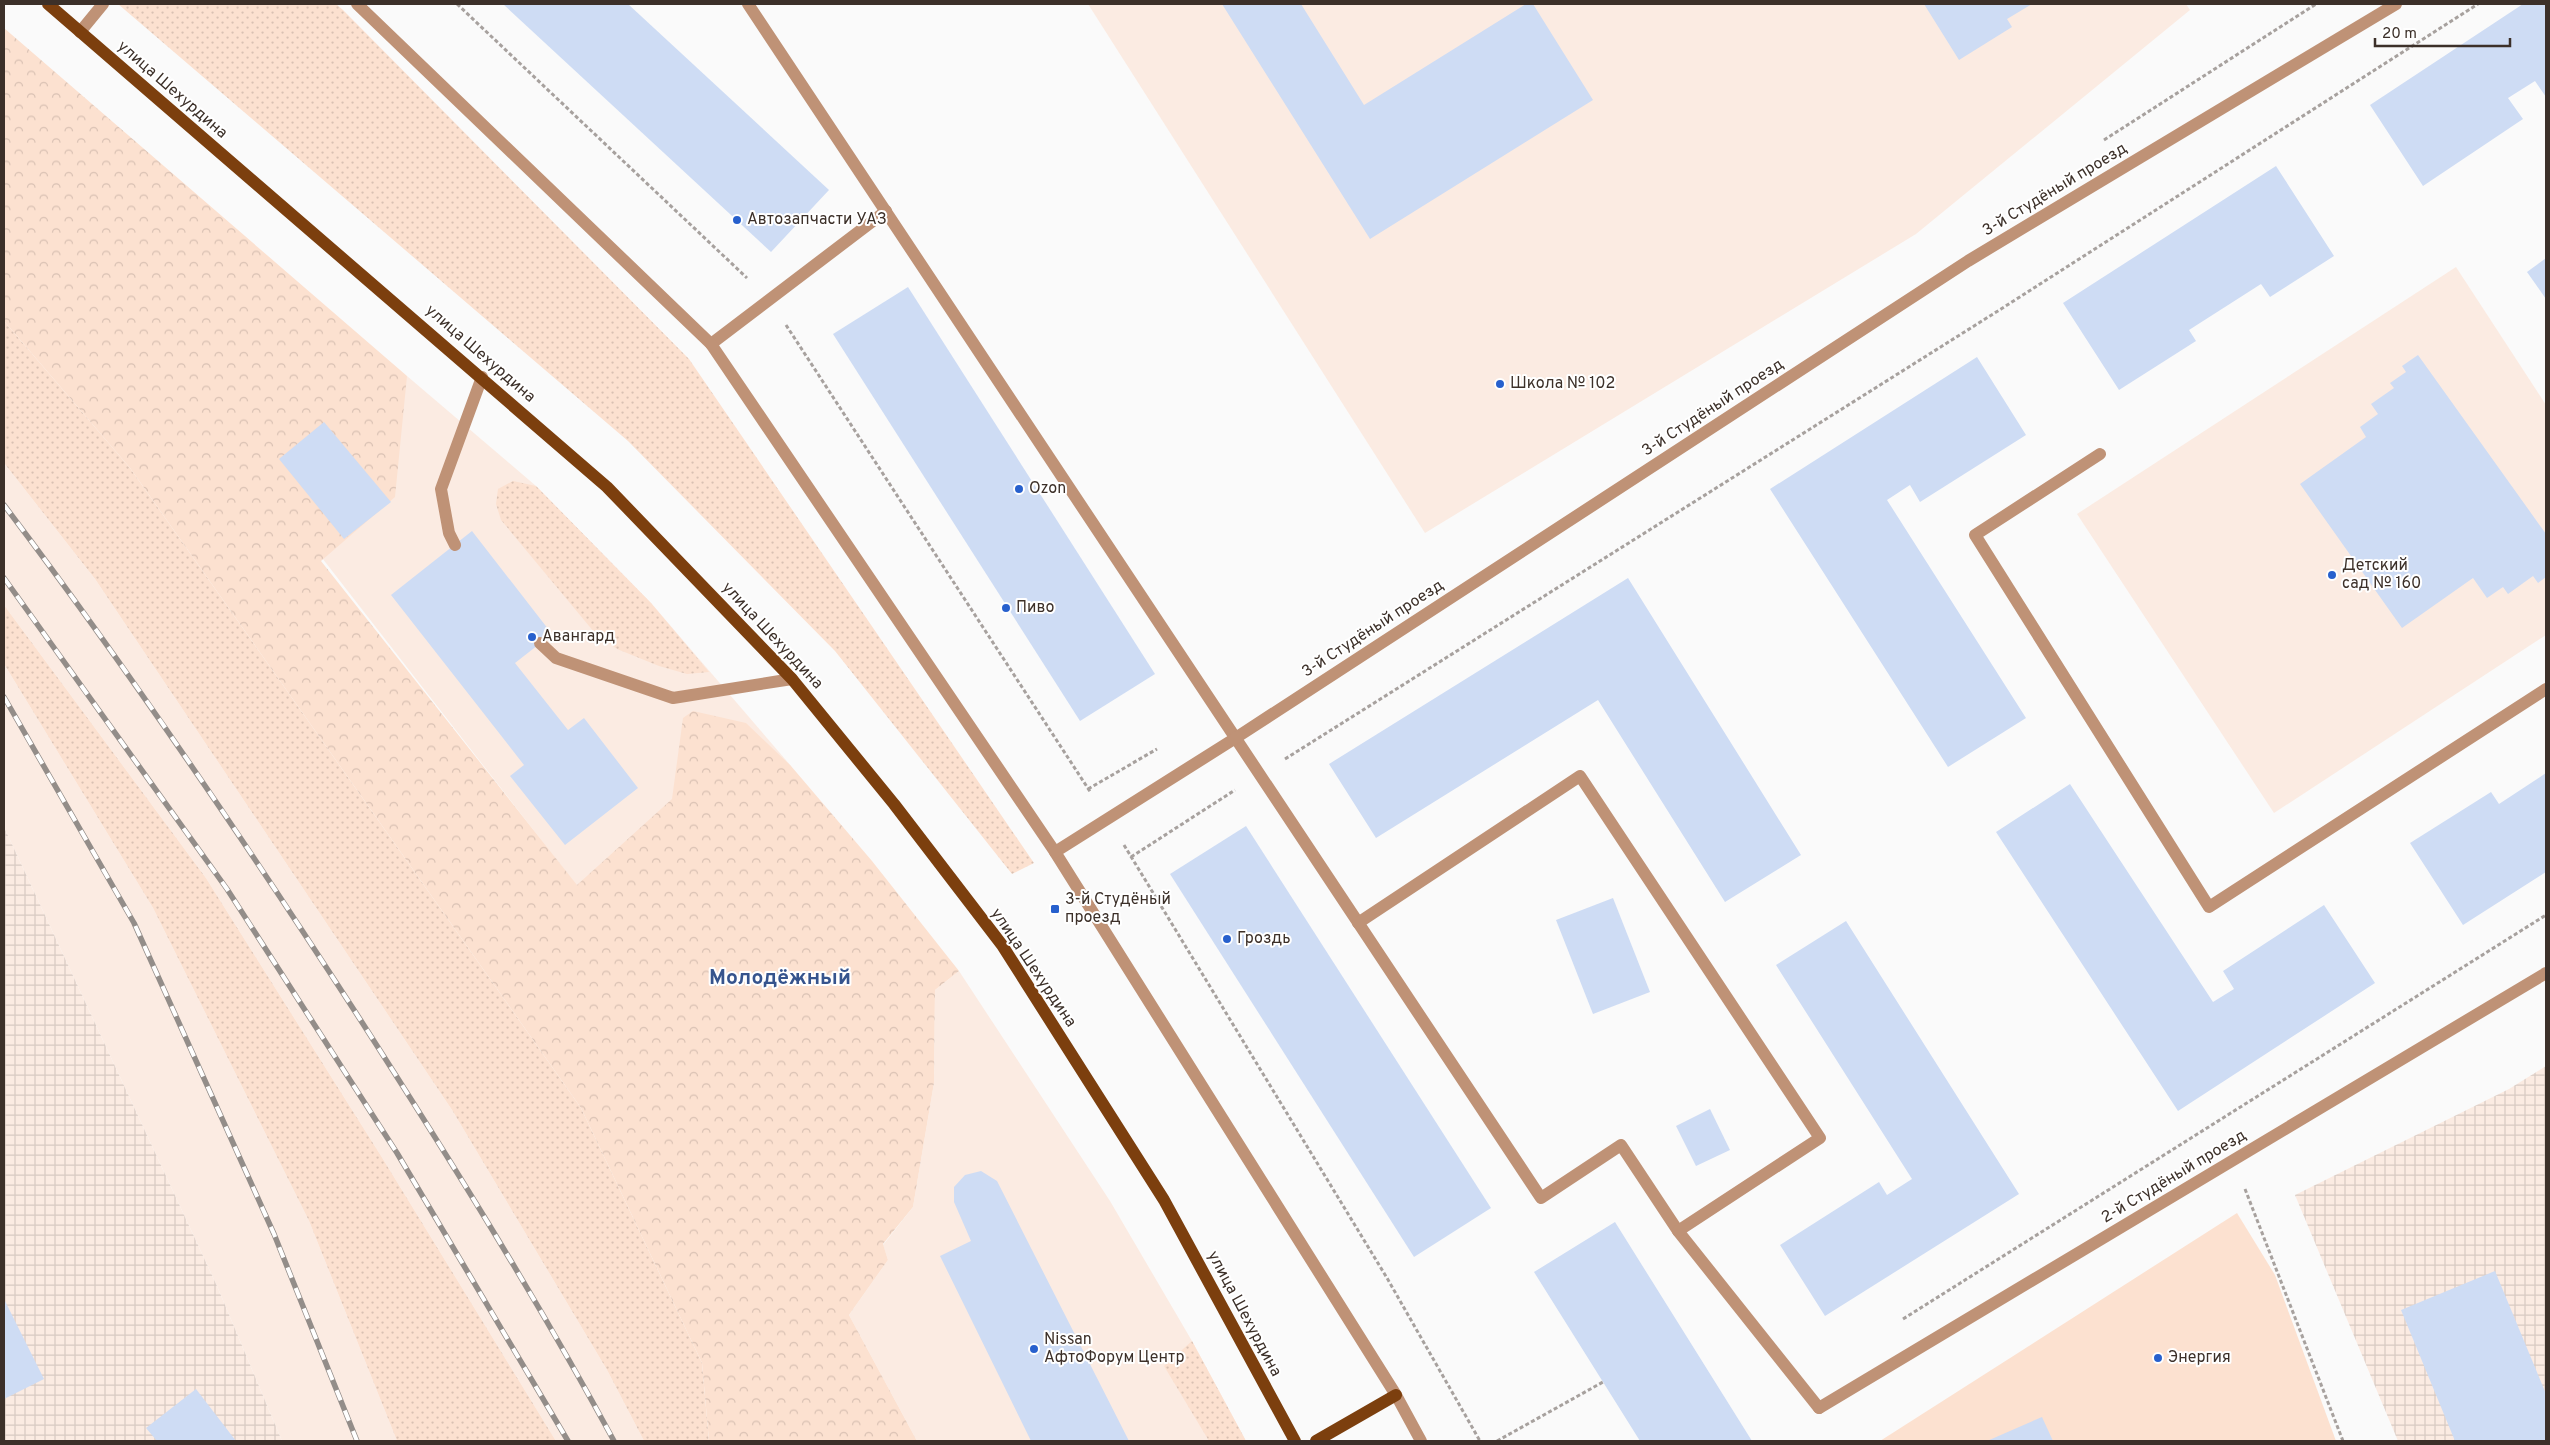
<svg xmlns="http://www.w3.org/2000/svg" width="2550" height="1445" viewBox="0 0 2550 1445" font-family="Overpass,sans-serif">
<style>
.built{fill:#fbebe2}
.industrial{fill:url(#industrial-grid)}
.grass{fill:url(#grass-dots)}
.forest{fill:url(#forest-crowns)}
.green{fill:#fce1d0}
.building{fill:#cedcf4}
.lines{fill:none;stroke-linecap:round;stroke-linejoin:round}
.path{stroke:#a7a19e;stroke-width:3;stroke-dasharray:4 2.5;stroke-linecap:butt}
.lane{stroke:#bf9276;stroke-width:12}
.street{stroke:#bf9276;stroke-width:12}
.primary{stroke:#7c3f0e;stroke-width:12}
.rail-casing{stroke:#938d89;stroke-width:5.5}
.rail{stroke:#fff;stroke-width:4;stroke-dasharray:11;stroke-linecap:butt}
.poi-dot{fill:#2760cd;stroke:#fff;stroke-width:2}
.labels{text-anchor:middle;dominant-baseline:central;stroke-width:4;stroke-linejoin:round;paint-order:stroke}
.street-label{font-size:16px;fill:#3c3029;stroke:#fff}
.poi-label{font-size:16px;fill:#3c3029;stroke:#fff;text-anchor:start}
.district-label{font-size:21px;font-weight:bold;fill:#36548d;stroke:#fff}
</style>
<defs>
<pattern id="industrial-grid" width="8" height="8" patternUnits="userSpaceOnUse" patternTransform="scale(1.25)"><rect width="8" height="8" fill="#fbebe2"/><path d="M0 4h8M4 0v8" fill="none" stroke="#d8cac2"/></pattern>
<pattern id="grass-dots" width="8" height="8" patternUnits="userSpaceOnUse" patternTransform="scale(1.25)"><rect width="8" height="8" fill="#fce1d0"/><path d="M2 2h.1M6 6h.1" fill="none" stroke="#d9c1b3" stroke-width="1.8" stroke-linecap="round"/></pattern>
<pattern id="forest-crowns" width="20" height="18" patternUnits="userSpaceOnUse" patternTransform="scale(1.25)"><rect width="20" height="18" fill="#fce1d0"/><path d="M2 6a3 3 0 1 1 6 0M12 15a3 3 0 1 1 6 0" fill="none" stroke="#d9c1b3"/></pattern>
</defs>
<rect width="100%" height="100%" fill="#fafafa"/>
<g class="built">
<path d="M1088 4H2186L2190 10 1916 234 1425 533Z"/>
<path d="M2456 267 2546 405V635L2274 813 2077 514Z"/>
<path d="M407 376 536 486 651 603 791 766 676 838 577 886 235 446Z"/>
<path d="M4 463 95 579 452 1110 607 1370 644 1441H556L383 1159 206 878 4 605Z"/>
<path d="M4 664 153 908 309 1221 397 1441H282L217 1286 4 827Z"/>
<path d="M959 971 1110 1201 1192 1341 1246 1441H917L849 1315 888 1260 883 1245 913 1207 934 1083 935 990Z"/>
</g>
<g class="industrial">
<path d="M4 827 217 1286 282 1441H4Z"/>
<path d="M2546 1066V1441H2398L2295 1195 2509 1089Z"/>
</g>
<g class="grass">
<path d="M118 4H336L343 10 689 359 1034 863 1012 874 835 651 628 441Z"/>
<path d="M4 321 130 468 581 1108 702 1363 709 1441H644L607 1370 452 1110 95 579 4 463Z"/>
<path d="M513 481 536 486 651 603 709 672 687 674 659 666 617 649 594 632 501 520 496 504 498 489Z"/>
<path d="M4 605 206 878 383 1159 556 1441H397L309 1221 153 908 4 664Z"/>
<path d="M1192 1341 1246 1441H1209L1164 1366Z"/>
</g>
<path class="forest" d="M4 28 407 376 395 497 321 561 577 885 672 799 683 718 693 711 746 723 791 766 872 861 959 971 935 990 934 1083 913 1207 883 1244 888 1260 849 1315 917 1441H709L702 1363 581 1108 130 468 4 321Z"/>
<path class="green" d="M2237 1213 2275 1275 2336 1441H1880Z"/>
<g class="building">
<path d="M503 4H628L829 190 771 252Z"/>
<path d="M1222 4H1301L1364 105 1526 4H1533L1593 100 1370 239Z"/>
<path d="M1924 4H2032L2007 19 2012 27 1959 60Z"/>
<path d="M2523 4H2546V97L2535 81 2508 98 2523 119 2423 186 2370 105Z"/>
<path d="M2276 166 2334 256 2270 297 2261 284 2189 330 2196 341 2119 390 2063 303Z"/>
<path d="M2546 258V299L2527 272Z"/>
<path d="M908 287 1155 674 1080 721 833 334Z"/>
<path d="M2418 355 2546 534V577L2538 583 2533 576 2508 594 2503 587 2487 598 2473 578 2402 628 2300 484 2366 437 2360 427 2378 414 2371 404 2394 388 2390 383 2406 372 2402 366Z"/>
<path d="M1977 357 2026 435 1920 502 1910 485 1887 500 2026 718 1948 767 1770 489Z"/>
<path d="M324 422 391 502 344 539 279 459Z"/>
<path d="M472 531 552 634 515 663 568 730 584 718 638 788 565 845 510 776 524 765 391 595Z"/>
<path d="M1628 578 1801 855 1725 902 1598 700 1376 838 1329 764Z"/>
<path d="M2546 773V872L2463 925 2410 843 2491 792 2499 804Z"/>
<path d="M2070 784 2213 1002 2234 989 2223 971 2324 905 2375 983 2178 1111 1996 832Z"/>
<path d="M1246 826 1491 1208 1414 1257 1170 874Z"/>
<path d="M1613 898 1650 992 1593 1014 1556 920Z"/>
<path d="M1846 921 2019 1194 1825 1316 1780 1245 1879 1182 1887 1195 1912 1179 1776 965Z"/>
<path d="M1710 1109 1730 1150 1696 1166 1676 1126Z"/>
<path d="M981 1171 997 1181 1129 1441H1031L940 1256 971 1241 954 1202V1187L965 1175Z"/>
<path d="M1615 1222 1752 1441H1640L1603 1382 1534 1272Z"/>
<path d="M2495 1271 2546 1394V1441H2455L2401 1310Z"/>
<path d="M4 1299 44 1379 4 1399Z"/>
<path d="M196 1389 236 1441H157L146 1428Z"/>
<path d="M2042 1417 2053 1441H1987Z"/>
</g>
<g class="lines">
<g class="path">
<path d="M457 4 747 278"/>
<path d="M2104 140 2316 4"/>
<path d="M786 325 1091 793"/>
<path d="M1285 759 2001 309 2478 4"/>
<path d="M1088 789 1157 749"/>
<path d="M1124 845 1387 1278 1480 1441"/>
<path d="M1131 857 1235 790"/>
<path d="M2245 1189 2343 1441"/>
<path d="M1903 1319 2546 915"/>
<path d="M1497 1441 1603 1382"/>
</g>
<g class="lane">
<path d="M748 4 1541 1198 1621 1145 1678 1231 1819 1408"/>
<path d="M711 344 886 211"/>
<path d="M2100 454 1975 535 2209 907 2546 689"/>
<path d="M455 545 449 533 441 489 482 377"/>
<path d="M540 643 556 658 673 698 792 679"/>
<path d="M1358 923 1580 776 1820 1138 1678 1231"/>
</g>
<g class="street">
<path d="M357 4 711 344 1055 852 1396 1395 1421 1441"/>
<path d="M80 32 103 4"/>
<path d="M1055 852 1234 739 1968 261 2396 4"/>
<path d="M1819 1408 2546 973"/>
</g>
<g class="primary">
<path d="M48 4 607 487 792 679 894 804 1002 945 1164 1200 1295 1441"/>
<path d="M1316 1441 1396 1395"/>
</g>
<g class="rail-casing">
<g id="rail">
<path d="M4 505C128 669 244 840 356 1013 446 1153 535 1295 614 1441"/>
<path d="M4 578 227 889 397 1153 568 1441"/>
<path d="M4 697 134 923 274 1234 357 1441"/>
</g>
</g>
<use href="#rail" class="rail"/>
</g>
<g class="poi-dot">
<circle cx="737" cy="220" r="5"/>
<circle cx="1500" cy="384" r="5"/>
<circle cx="1019" cy="489" r="5"/>
<circle cx="2332" cy="575" r="5"/>
<circle cx="1006" cy="608" r="5"/>
<circle cx="532" cy="637" r="5"/>
<rect x="1050" y="904" width="10" height="10" rx="2.5"/>
<circle cx="1227" cy="939" r="5"/>
<circle cx="1034" cy="1349" r="5"/>
<circle cx="2158" cy="1358" r="5"/>
</g>
<g class="labels">
<g class="street-label">
<text transform="translate(172 90) rotate(41)">улица Шехурдина</text>
<text transform="translate(2055 190) rotate(-31)">3-й Студёный проезд</text>
<text transform="translate(480 354) rotate(41)">улица Шехурдина</text>
<text transform="translate(1713 408) rotate(-33)">3-й Студёный проезд</text>
<text transform="translate(1373 629) rotate(-33)">3-й Студёный проезд</text>
<text transform="translate(772 636) rotate(47)">улица Шехурдина</text>
<text transform="translate(1033 968) rotate(56)">улица Шехурдина</text>
<text transform="translate(2174 1177) rotate(-31)">2-й Студёный проезд</text>
<text transform="translate(1244 1314) rotate(62)">улица Шехурдина</text>
</g>
<g class="poi-label">
<text x="747" y="220">Автозапчасти УАЗ</text>
<text x="1510" y="384">Школа № 102</text>
<text x="1029" y="489">Ozon</text>
<text x="2342" y="566">Детский<tspan x="2342" dy="18">сад № 160</tspan></text>
<text x="1016" y="608">Пиво</text>
<text x="542" y="637">Авангард</text>
<text x="1065" y="900">3-й Студёный<tspan x="1065" dy="18">проезд</tspan></text>
<text x="1237" y="939">Гроздь</text>
<text x="1044" y="1340">Nissan<tspan x="1044" dy="18">АфтоФорум Центр</tspan></text>
<text x="2168" y="1358">Энергия</text>
</g>
<g class="district-label">
<text x="780" y="978">Молодёжный</text>
</g>
</g>
<rect width="2550" height="1445" fill="none" stroke="#3c3029" stroke-width="10"/>
<path d="M2375 38v8h135v-8" fill="none" stroke="#3c3029" stroke-width="2.5"/>
<text x="2382" y="38" font-size="15" fill="#3c3029" stroke="#ffffff" stroke-width="4" paint-order="stroke">20 m</text>
</svg>
